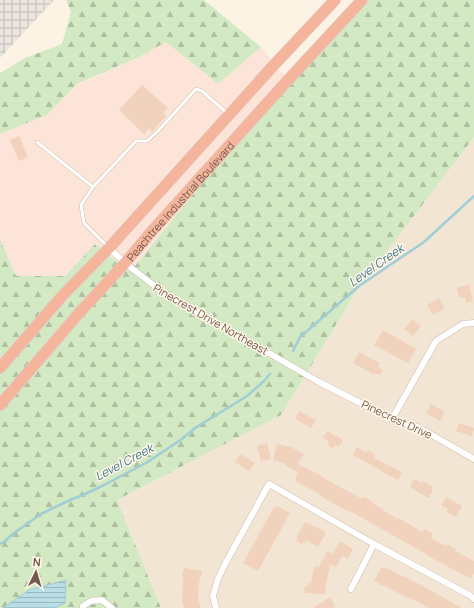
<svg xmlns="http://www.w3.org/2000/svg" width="474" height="608" viewBox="0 0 474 608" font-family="Manrope,sans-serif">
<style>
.residential{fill:#f3e5d3}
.commercial{fill:#fce4d8}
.industrial{fill:url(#industrial-grid)}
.forest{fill:url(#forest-firs)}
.water{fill:url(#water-rules);stroke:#a0cdd6}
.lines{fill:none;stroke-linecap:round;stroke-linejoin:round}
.stream{stroke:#a0cdd6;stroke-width:2.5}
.building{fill:#f1d2bd}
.lane-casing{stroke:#cdbbab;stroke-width:4}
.street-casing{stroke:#cdbbab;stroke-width:7}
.highway-casing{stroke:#dbd4d0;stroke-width:12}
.lane{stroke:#fff;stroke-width:3}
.street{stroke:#fff;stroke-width:6}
.highway{stroke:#f5b59c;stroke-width:11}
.labels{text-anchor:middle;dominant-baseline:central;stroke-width:3;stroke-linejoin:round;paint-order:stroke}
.street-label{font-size:11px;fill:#745a4a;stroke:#fff7ea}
.water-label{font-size:12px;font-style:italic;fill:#457a87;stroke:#fff7ea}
</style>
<defs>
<pattern id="industrial-grid" width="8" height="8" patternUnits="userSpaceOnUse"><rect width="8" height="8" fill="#ebe5df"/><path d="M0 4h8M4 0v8" fill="none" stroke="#c3bdb7"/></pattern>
<pattern id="forest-firs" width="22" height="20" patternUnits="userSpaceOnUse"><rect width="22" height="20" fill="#d2e9c3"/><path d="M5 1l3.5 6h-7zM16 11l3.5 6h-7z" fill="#afc0a0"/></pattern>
<pattern id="water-rules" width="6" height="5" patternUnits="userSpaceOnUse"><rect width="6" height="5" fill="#b9dee5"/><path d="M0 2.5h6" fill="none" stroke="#9bb7bc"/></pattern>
</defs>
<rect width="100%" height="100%" fill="#fcf3e4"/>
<path class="residential" d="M474 137V608H161L117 500 281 415 356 292Z"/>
<path class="commercial" d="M166 42 218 84 261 47 290 82 213 170 130 272 95 244 65 276H16L0 239V134L47 115 77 85 139 57Z"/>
<path class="industrial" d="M0 0H54L0 58Z"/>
<g class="forest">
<path d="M66 0H204L261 47 218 84 166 42 139 57 77 84 47 115 0 134V73L25 58 62 44 71 12Z"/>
<path d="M361 0H474V137L356 292 281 415 117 500 161 608H0V239L16 276H65L95 244 130 272 213 170Z"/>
</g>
<path class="water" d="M66 580 65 603 55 608H3L29 590Z"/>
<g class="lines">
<g class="stream">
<path d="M293 351 300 337 359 286 424 242 474 196"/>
<path d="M0 544 4 542 14 533 41 514 72 499 83 495 104 485 146 463 182 439 195 428 247 396 264 381 270 374"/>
</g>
</g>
<g class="building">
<path d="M142 85 168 108 163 113 166 116 152 132 149 128 144 134 119 110Z"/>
<path d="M19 136 28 157 19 161 10 140Z"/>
<path d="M469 285 473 301 466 303 465 298 463 299 462 297 459 298 457 287Z"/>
<path d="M439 298 445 308 433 315 427 305Z"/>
<path d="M412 319 421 326 413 336 404 329Z"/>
<path d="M383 330 416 349 408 363 374 345Z"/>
<path d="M359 352 380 363 378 367 383 370 380 375 375 373 374 375 353 363Z"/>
<path d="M431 404 445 412 440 421 426 413Z"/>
<path d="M299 411 316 420 311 428 295 419Z"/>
<path d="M459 423 474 428 472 436 456 431Z"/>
<path d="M327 431 343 440 339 447 335 445 333 448 327 445 329 441 323 438Z"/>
<path d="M267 443 271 459 261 461 257 446Z"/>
<path d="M277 444 291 447 304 454 298 464 322 476V477L362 499 363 497 372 501 371 502 383 509V510L398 519 399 518 422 532 424 529 433 534 431 538 446 546 447 544 456 549 455 551 474 561V573L471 579 428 556V555L409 544H408L350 511V512L331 502 319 495 320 494 295 481 296 479H295L298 472 285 465 286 464 273 460Z"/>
<path d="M357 447 366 453 368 450 375 454 374 457 376 459 402 472 398 480 381 471H382L353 455Z"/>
<path d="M240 454 255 463 249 471 235 462Z"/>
<path d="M414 479 422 483 423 481 433 487 431 489 433 490 428 498 410 487Z"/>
<path d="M446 497 462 506 456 517 446 512 448 509 441 505Z"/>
<path d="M277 506 290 513 258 571 243 563 274 507 276 508Z"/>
<path d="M305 522 326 532 318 547 306 540 305 543 303 542 302 544 296 541 298 539 296 538Z"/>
<path d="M340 541 353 549 348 559 342 556 336 567 330 564 326 585 325 594 304 593 305 586H308V583H311L314 566 319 567 327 551 332 554Z"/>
<path d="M384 567 417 583 462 608H429L408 597V598L383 585V586L374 581 381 568H383Z"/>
<path d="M184 568 202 571 198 588H199L198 598 201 608H184L182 600 183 577H182Z"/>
<path d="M330 597 335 606 332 608H313Z"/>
</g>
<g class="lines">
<g class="lane-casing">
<g id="lane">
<path d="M37 142 93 187"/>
<path d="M108 247 84 223 81 205 93 187 136 141H147L158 131 196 89 202 91 227 113"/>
</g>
</g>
<g class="street-casing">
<g id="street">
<path d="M109 248 125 263 161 291 319 382 392 419 418 427 474 459"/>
<path d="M392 419 436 341 463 324 474 323"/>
<path d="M351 589 374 544"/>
<path d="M83 608V606L91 601 102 600 112 608"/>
<path d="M216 608 213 596 218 579 224 566 269 484 374 544 471 596 474 599"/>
</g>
</g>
<g class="highway-casing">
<g id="highway">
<path d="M0 368 63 295 109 248 273 66 335 0"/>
<path id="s1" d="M0 405 80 312 125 263 152 231 288 80 362 0"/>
</g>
</g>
<use href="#lane" class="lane"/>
<use href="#street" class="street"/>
<use href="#highway" class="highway"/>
</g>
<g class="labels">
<g class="street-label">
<text stroke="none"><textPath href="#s1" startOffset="272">Peachtree Industrial Boulevard</textPath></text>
<text transform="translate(211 319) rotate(30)">Pinecrest Drive Northeast</text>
<text transform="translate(397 419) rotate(25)">Pinecrest Drive</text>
</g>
<g class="water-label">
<text transform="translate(376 265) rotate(-35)">Level Creek</text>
<text transform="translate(124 462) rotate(-28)">Level Creek</text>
</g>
</g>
<g transform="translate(36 572) rotate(5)" stroke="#fff7ea" stroke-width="3" paint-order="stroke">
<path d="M0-3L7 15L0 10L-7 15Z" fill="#745a4a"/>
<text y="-6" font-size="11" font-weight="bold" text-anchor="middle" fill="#745a4a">N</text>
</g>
</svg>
